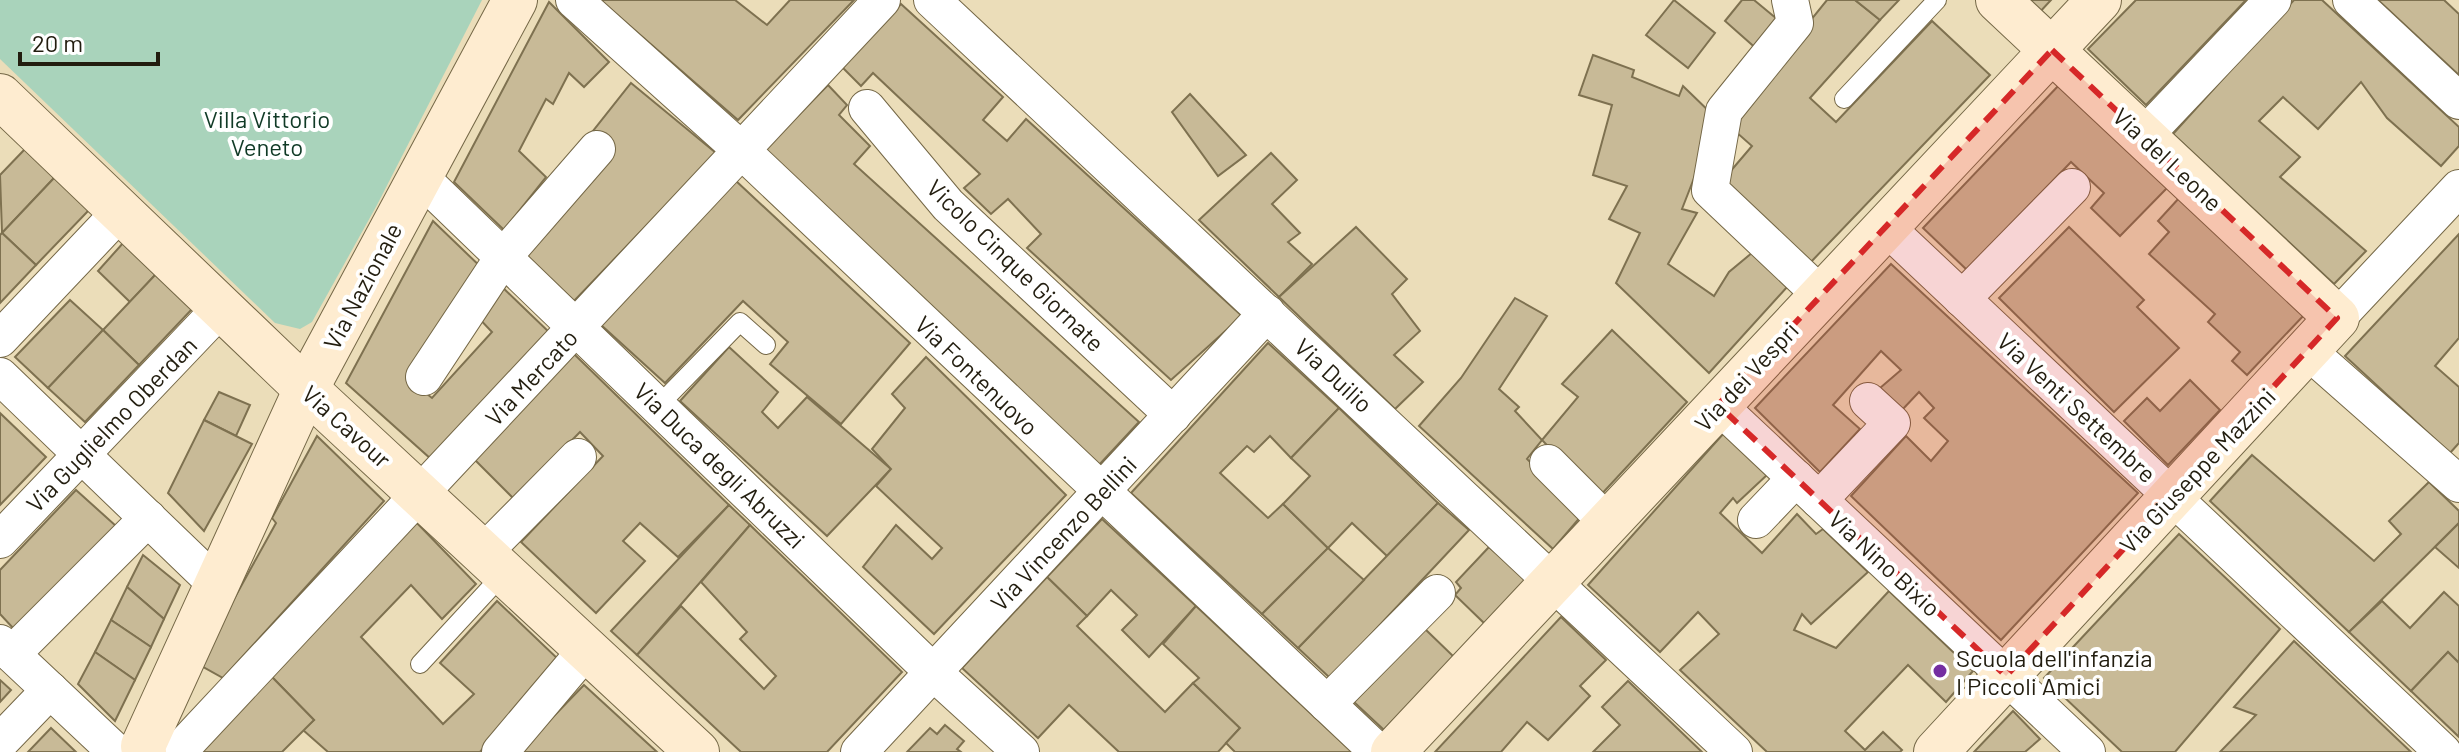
<svg xmlns="http://www.w3.org/2000/svg" width="2459" height="752" viewBox="0 0 2459 752" font-family="Barlow,sans-serif">
<style>
.green{fill:#a9d3bb}
.building{fill:#c8ba97;stroke:#7e7150;stroke-width:2}
.lines{fill:none;stroke-linecap:round;stroke-linejoin:round}
.lane-casing{stroke:#746746;stroke-width:20}
.street-casing{stroke:#746746;stroke-width:38}
.secondary-casing{stroke:#746746;stroke-width:46}
.lane{stroke:#fff;stroke-width:18}
.street{stroke:#fff;stroke-width:36}
.secondary{stroke:#feecd0;stroke-width:44}
.marked{fill:#d62828;fill-opacity:0.2;stroke:#d62828;stroke-width:6;stroke-dasharray:16 10;stroke-linejoin:round}
.poi-dot{fill:#752ea1;stroke:#fff;stroke-width:3}
.labels{text-anchor:middle;dominant-baseline:central;stroke-width:8;stroke-linejoin:round;paint-order:stroke}
.park-label{font-size:24px;fill:#103a26;stroke:#fff}
.street-label{font-size:24px;fill:#221d0f;stroke:#fff}
.poi-label{font-size:24px;fill:#221d0f;stroke:#fff;text-anchor:start}
</style>
<rect width="100%" height="100%" fill="#ebddb9"/>
<path class="green" d="M0 0H482L377 205 312 322 300 329 275 323 0 59Z"/>
<g class="building">
<path d="M600 0H735L767 25 790 0H854L738 120Z"/>
<path d="M1674 0 1715 33 1688 68 1646 35Z"/>
<path d="M1742 0H1754L1783 24 1759 51 1725 21Z"/>
<path d="M1827 0H1855L1880 20 1810 98 1836 122 1932 21 1990 75 1809 264 1723 180 1752 146 1727 124Z"/>
<path d="M1855 0H1899L1880 20Z"/>
<path d="M2023 0H2051L2038 14Z"/>
<path d="M2136 0H2246L2146 105 2088 49Z"/>
<path d="M2294 0H2322L2459 127V146L2441 166 2387 118 2361 82 2318 129 2283 97 2259 121 2300 157 2280 177 2366 251 2334 284 2173 134Z"/>
<path d="M2378 0H2444L2459 14V75Z"/>
<path d="M549 2 609 62 584 87 569 73 553 104 546 99 519 151 546 177 504 230 454 182Z"/>
<path d="M901 4 1003 97 983 120 1007 141 1026 119 1242 316 1171 380 1027 248 1041 234 1008 199 991 214 964 188 980 174 873 73 861 86 842 67Z"/>
<path d="M1593 55 1634 70 1632 77 1679 96 1683 86 1717 119 1682 209 1697 213 1668 264 1714 296 1729 272 1753 252 1788 286 1709 373 1616 283 1640 233 1609 219 1627 186 1593 175 1612 105 1579 95Z"/>
<path d="M631 83 716 153 574 301 522 253 612 150 593 131Z"/>
<path d="M2060 84 2168 187 2120 236 2091 208 2104 193 2071 162 1967 270 1923 228Z"/>
<path d="M828 85 847 105 839 115 870 146 854 164 1139 422 1098 466 765 149Z"/>
<path d="M1190 94 1246 155 1218 176 1172 112Z"/>
<path d="M25 149 55 177 2 233 0 175Z"/>
<path d="M1271 153 1297 180 1272 204 1300 233 1288 242 1312 264 1279 297 1199 220Z"/>
<path d="M55 177 89 210 36 265 2 233Z"/>
<path d="M735 180 910 343 841 424 770 364 788 342 743 301 665 383 600 324Z"/>
<path d="M2180 197 2306 313 2247 375 2232 361 2240 352 2208 322 2215 314 2149 254 2169 232 2158 221Z"/>
<path d="M433 221 487 273 412 382 432 398 492 332 473 312 497 282 551 334 431 459 346 383Z"/>
<path d="M1356 227 1407 279 1392 294 1420 331 1394 355 1423 382 1395 409 1279 297Z"/>
<path d="M2069 227 2144 300 2137 307 2179 348 2114 412 1999 298Z"/>
<path d="M2 233 36 265 0 303V235Z"/>
<path d="M2459 234V338L2435 366 2459 387V443L2450 453 2345 356Z"/>
<path d="M124 242 157 273 130 302 98 271Z"/>
<path d="M1891 264 2138 493 2001 640 1851 496 1906 436 1931 461 1948 441 1924 418 1934 408 1919 392 1902 410 1880 388 1901 370 1881 351 1833 405 1860 429 1820 472 1755 408Z"/>
<path d="M157 273 193 308 139 365 103 330Z"/>
<path d="M1515 298 1547 316 1499 389 1519 407 1515 411 1542 440 1527 459 1583 514 1553 549 1419 426 1461 378Z"/>
<path d="M70 300 103 330 48 388 15 357Z"/>
<path d="M103 330 139 365 85 422 48 388Z"/>
<path d="M1612 330 1687 402 1598 498 1542 440 1578 397 1562 384Z"/>
<path d="M1268 343 1339 408 1291 458 1270 436 1254 452 1247 446 1220 473 1268 518 1283 504 1328 548 1262 614 1131 493Z"/>
<path d="M729 347 778 392 762 412 778 428 807 397 891 469 827 536 680 401Z"/>
<path d="M574 354 729 505 678 557 640 523 623 541 645 561 596 613 521 542 603 456 580 432 514 499 472 457Z"/>
<path d="M926 357 1066 495 934 634 863 567 896 525 932 559 942 548 876 486 891 469 872 449 905 408 892 394Z"/>
<path d="M2190 380 2220 410 2168 465 2124 421 2147 398 2160 411Z"/>
<path d="M219 392 250 405 236 436 204 420Z"/>
<path d="M1339 408 1438 503 1387 556 1352 523 1328 548 1283 504 1310 476 1291 458Z"/>
<path d="M0 413 46 457 0 505Z"/>
<path d="M204 420 252 444 204 531 168 493Z"/>
<path d="M1724 433 1768 474 1737 503 1733 498 1720 513 1762 553 1797 514 1816 534 1823 529 1868 572 1811 624 1802 614 1794 630 1836 648 1889 591 1973 671 1946 702 1908 665 1845 731 1865 750 1883 732 1902 750 1900 752H1767L1680 670 1719 634 1698 612 1660 652 1588 585Z"/>
<path d="M317 436 384 501 223 678 198 664 276 523 272 518Z"/>
<path d="M2252 455 2374 561 2401 534 2389 521 2429 482 2459 511V523L2349 632 2210 501Z"/>
<path d="M76 490 116 526 13 628 0 614V570Z"/>
<path d="M1438 503 1469 530 1330 678 1298 648Z"/>
<path d="M729 505 750 525 637 655 611 631Z"/>
<path d="M1102 519 1196 606 1149 657 1122 630 1137 615 1111 590 1087 616 1047 577Z"/>
<path d="M416 522 476 584 442 619 411 585 361 637 443 724 474 694 440 663 497 601 559 660 480 752H328L303 730 314 720 272 677Z"/>
<path d="M2459 523V568L2435 547Z"/>
<path d="M750 525 902 672 827 752H741L637 655 681 606 764 689 776 676 740 639 747 632 701 582Z"/>
<path d="M2179 534 2280 629 2175 752H2122L2044 678Z"/>
<path d="M1489 547 1527 580 1485 624 1455 595 1461 588 1456 582Z"/>
<path d="M1328 548 1364 580 1298 648 1262 614Z"/>
<path d="M143 555 180 585 164 619 127 587Z"/>
<path d="M1047 577 1087 616 1077 626 1165 712 1193 683 1240 728 1218 752H1119L1069 705 1038 738 962 668Z"/>
<path d="M127 587 164 619 151 647 111 620Z"/>
<path d="M2444 592 2459 606V663L2448 652 2411 691 2349 632 2382 601 2410 628Z"/>
<path d="M1196 606 1352 752H1235L1226 743 1240 728 1193 683 1199 678 1163 644Z"/>
<path d="M1561 617 1606 660 1580 686 1590 696 1548 740 1527 722 1501 752H1435Z"/>
<path d="M111 620 151 647 135 680 95 652Z"/>
<path d="M1424 628 1454 657 1384 730 1354 702Z"/>
<path d="M2294 641 2411 752H2220L2256 715 2234 707Z"/>
<path d="M95 652 135 680 115 721 78 684Z"/>
<path d="M2448 652 2459 663V737L2411 691Z"/>
<path d="M272 677 314 720 282 752H201Z"/>
<path d="M0 680 11 690 0 702Z"/>
<path d="M1628 681 1702 752H1593L1620 725 1602 707Z"/>
<path d="M584 685 657 752H519Z"/>
<path d="M2013 711 2040 739 2025 752H1974Z"/>
<path d="M945 725 964 741 957 749 961 752H907L930 728 937 734Z"/>
<path d="M51 728 76 752H28Z"/>
</g>
<g class="lines">
<g class="lane-casing">
<g id="lane">
<path d="M1844 99 1937 0"/>
<path d="M659 405 740 322 766 345"/>
<path d="M420 664 505 572"/>
</g>
</g>
<g class="street-casing">
<g id="street">
<path d="M574 0 740 149 1378 752"/>
<path d="M932 0 1734 752"/>
<path d="M1790 0 1795 23 1724 111 1710 190 1821 295"/>
<path d="M2351 0 2459 101"/>
<path d="M867 108 948 205 1173 415"/>
<path d="M2144 136 2273 0"/>
<path d="M420 177 933 672 1021 752"/>
<path d="M1886 227 2443 752"/>
<path d="M1962 299 2072 187"/>
<path d="M2337 318 2459 188"/>
<path d="M0 339 121 211"/>
<path d="M2308 351 2459 484"/>
<path d="M0 376 215 583"/>
<path d="M424 377 504 256 597 149"/>
<path d="M1718 405 2087 752"/>
<path d="M1548 463 1608 523"/>
<path d="M1819 500 1892 423 1868 401"/>
<path d="M1756 520 1796 478"/>
<path d="M0 540 221 308"/>
<path d="M484 552 578 457"/>
<path d="M0 643 116 752"/>
<path d="M12 654 148 518"/>
<path d="M1327 704 1437 593"/>
<path d="M0 742 50 690"/>
<path d="M178 752 882 0"/>
<path d="M500 752 587 649"/>
<path d="M859 752 1267 313"/>
</g>
</g>
<g class="secondary-casing">
<g id="secondary">
<path d="M0 96 306 389 697 752"/>
<path d="M144 752 143 746 306 389 515 0"/>
<path d="M1393 752 2099 0"/>
<path d="M1936 752 2337 318 1998 0"/>
</g>
</g>
<use href="#lane" class="lane"/>
<use href="#street" class="street"/>
<use href="#secondary" class="secondary"/>
</g>
<path class="marked" d="M2052 50 2337 318 2006 676 1718 405Z"/>
<circle class="poi-dot" cx="1940" cy="671" r="8"/>
<g class="labels">
<g class="park-label">
<text x="267" y="118">Villa Vittorio<tspan x="267" dy="28">Veneto</tspan></text>
</g>
<g class="street-label">
<text transform="translate(2168 159) rotate(43)">Via del Leone</text>
<text transform="translate(1016 265) rotate(44)">Vicolo Cinque Giornate</text>
<text transform="translate(362 286) rotate(-62)">Via Nazionale</text>
<text transform="translate(977 375) rotate(44)">Via Fontenuovo</text>
<text transform="translate(1334 375) rotate(43)">Via Duilio</text>
<text transform="translate(1746 376) rotate(-47)">Via dei Vespri</text>
<text transform="translate(531 377) rotate(-47)">Via Mercato</text>
<text transform="translate(2077 407) rotate(43)">Via Venti Settembre</text>
<text transform="translate(111 424) rotate(-46)">Via Guglielmo Oberdan</text>
<text transform="translate(347 426) rotate(42)">Via Cavour</text>
<text transform="translate(720 465) rotate(44)">Via Duca degli Abruzzi</text>
<text transform="translate(2197 470) rotate(-47)">Via Giuseppe Mazzini</text>
<text transform="translate(1063 533) rotate(-47)">Via Vincenzo Bellini</text>
<text transform="translate(1885 563) rotate(43)">Via Nino Bixio</text>
</g>
<g class="poi-label">
<text x="1956" y="657">Scuola dell'infanzia<tspan x="1956" dy="28">I Piccoli Amici</tspan></text>
</g>
</g>
<path d="M20 52v12h138v-12" fill="none" stroke="#221d0f" stroke-width="4"/>
<text x="32" y="52" font-size="24" fill="#221d0f" stroke="#ffffff" stroke-width="6" paint-order="stroke">20 m</text>
</svg>
